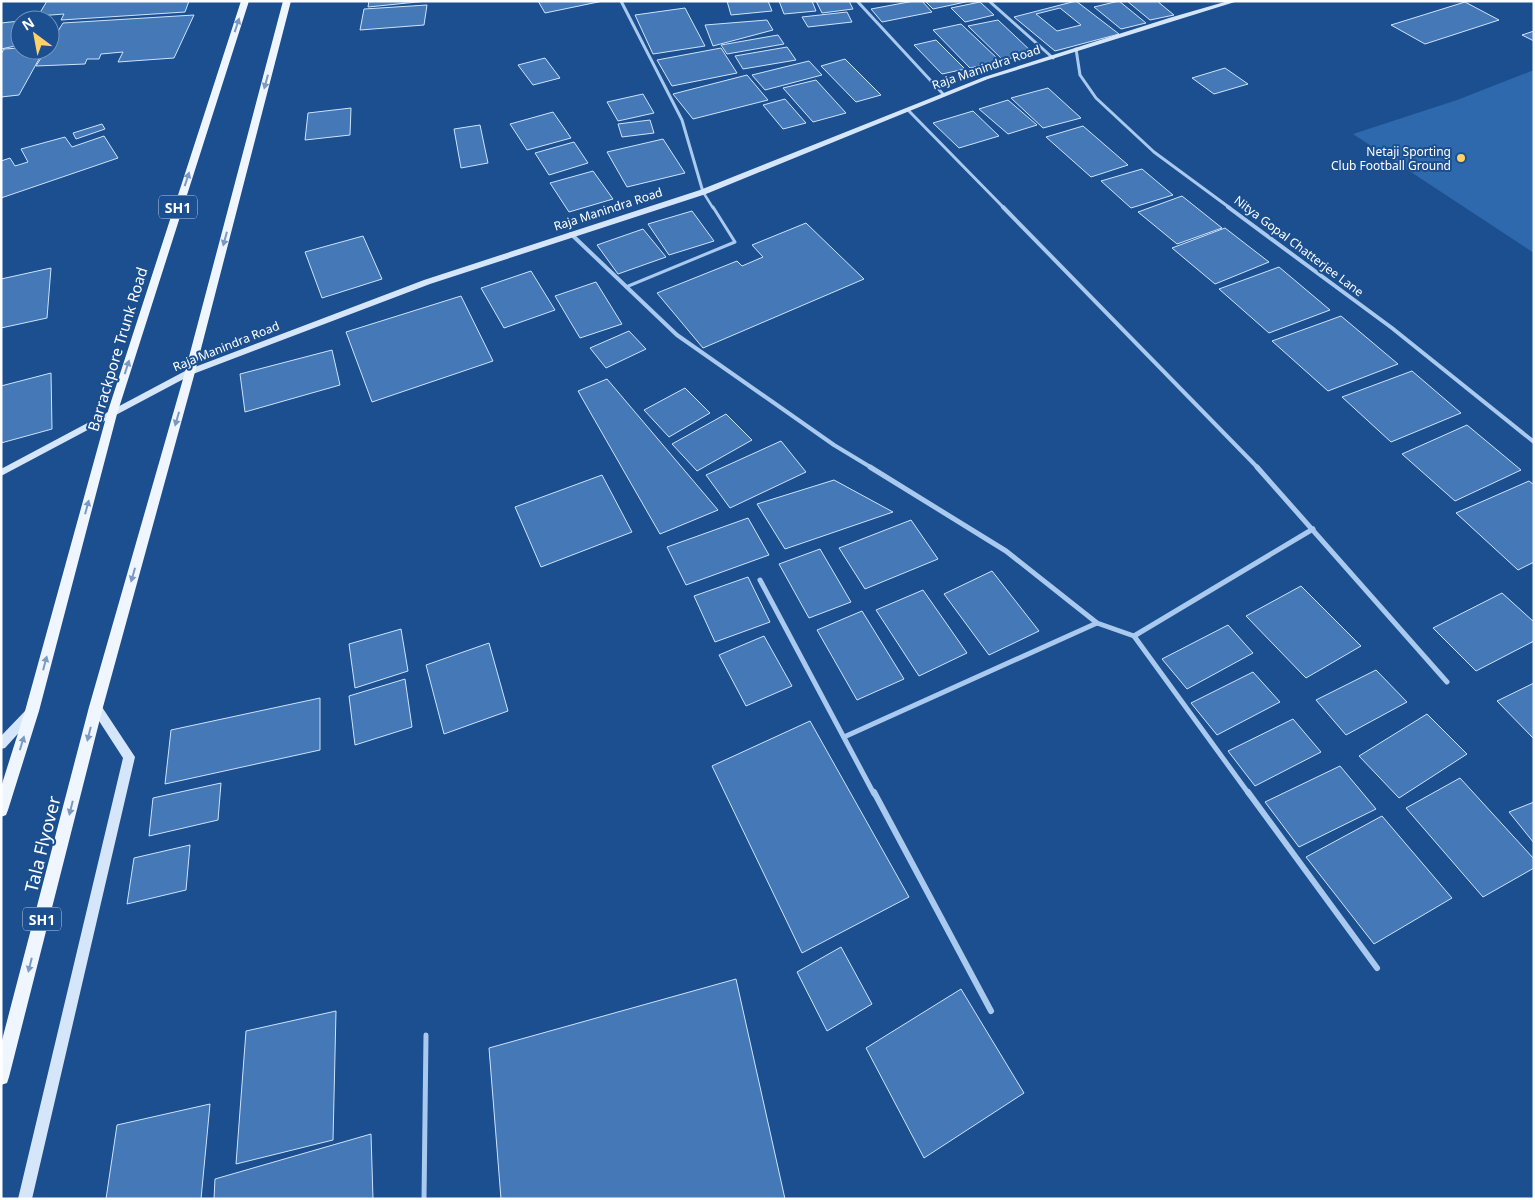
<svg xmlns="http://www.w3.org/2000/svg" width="1535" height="1200" viewBox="0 0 1535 1200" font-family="'Noto Sans',sans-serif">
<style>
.green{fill:#2e69ad}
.building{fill:#4478b7;stroke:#cfe3fa;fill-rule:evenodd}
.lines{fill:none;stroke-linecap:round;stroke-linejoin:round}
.lane-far2{stroke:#a9c9ee;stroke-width:2.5}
.lane-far1{stroke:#a9c9ee;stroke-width:3}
.lane{stroke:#a9c9ee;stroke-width:5}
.street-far3{stroke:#a9c9ee;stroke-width:3}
.street-far2{stroke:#a9c9ee;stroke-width:4}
.street-far1{stroke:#a9c9ee;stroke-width:5}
.street{stroke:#a9c9ee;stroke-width:6}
.secondary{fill:#d6e6fa;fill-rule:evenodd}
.primary{fill:#f0f6ff;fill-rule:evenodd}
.oneway{fill:#7b9ac1}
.poi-dot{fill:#ffd166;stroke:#1b4f8f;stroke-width:2}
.labels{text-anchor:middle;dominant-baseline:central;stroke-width:4;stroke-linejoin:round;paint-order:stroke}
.far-street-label{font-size:12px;fill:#fff;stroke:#1b4f8f}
.far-poi-label{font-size:12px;fill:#fff;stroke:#1b4f8f;text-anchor:end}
.shield{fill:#1b4f8f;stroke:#bbcadd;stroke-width:1}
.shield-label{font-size:14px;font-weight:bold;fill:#fff}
.street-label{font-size:15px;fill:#fff;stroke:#1b4f8f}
.near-street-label{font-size:18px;fill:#fff;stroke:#1b4f8f}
</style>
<rect width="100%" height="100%" fill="#1b4f8f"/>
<path class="green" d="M1534 70V253L1353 134 1457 100Z"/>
<g class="building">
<path d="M47 1H189L185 12 61 20 64 14 38 16Z"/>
<path d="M369 1H427L368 7Z"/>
<path d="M538 1H603L545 13Z"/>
<path d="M727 1H768L772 11 731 15Z"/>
<path d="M779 1H812L816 11 784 14Z"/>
<path d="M816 1H849L853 9 822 13Z"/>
<path d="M914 1H922L932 12 882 22 871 9Z"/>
<path d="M925 1H970L933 9Z"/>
<path d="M1076 1 1119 34 1055 51 1014 17ZM1060 8 1081 25 1057 31 1036 14Z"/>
<path d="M1119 1 1146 23 1121 29 1094 7Z"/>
<path d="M1127 1H1157L1174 15 1150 20Z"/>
<path d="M980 2 994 15 965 22 951 8Z"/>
<path d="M1465 2 1499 20 1425 44 1391 25Z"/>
<path d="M427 5 424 25 360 30 364 9Z"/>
<path d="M685 8 705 46 653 54 635 15Z"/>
<path d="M847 12 852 22 808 27 802 17Z"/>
<path d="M194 15 174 58 118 62 123 52 101 54 99 59H87L85 64 36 66 46 50H50V44L63 23Z"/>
<path d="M767 20 773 30 713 46 705 25Z"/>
<path d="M998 20 1033 53 1003 60 968 26Z"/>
<path d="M20 21V45L1 49V23Z"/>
<path d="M961 24 1000 61 970 68 933 30Z"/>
<path d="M1534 31V41L1522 35Z"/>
<path d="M778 35 784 44 727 54 721 45Z"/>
<path d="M936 40 965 69 942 74 914 45Z"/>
<path d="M787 47 796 60 743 69 735 56Z"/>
<path d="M20 48V50H44L19 95 1 97V54L4 49Z"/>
<path d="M721 48 737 73 672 86 657 60Z"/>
<path d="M545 58 560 78 533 85 518 65Z"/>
<path d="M845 59 881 95 856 102 821 66Z"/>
<path d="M809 61 822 75 765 90 752 75Z"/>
<path d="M1225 68 1248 84 1214 94 1192 78Z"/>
<path d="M747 75 768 100 693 119 673 94Z"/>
<path d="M816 80 846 113 813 122 783 88Z"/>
<path d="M1048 88 1081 118 1043 128 1011 98Z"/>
<path d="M643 94 654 113 618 121 607 102Z"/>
<path d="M785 99 806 123 783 129 763 105Z"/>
<path d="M1008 100 1037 125 1008 134 979 109Z"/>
<path d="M351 108 350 135 305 140 308 113Z"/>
<path d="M973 111 999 136 959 148 933 123Z"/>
<path d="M553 112 571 138 527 150 510 124Z"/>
<path d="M650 120 654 133 622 137 618 124Z"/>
<path d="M102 124 105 129 76 139 73 133Z"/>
<path d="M480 125 488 163 461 168 454 129Z"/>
<path d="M1083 126 1128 165 1091 177 1046 137Z"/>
<path d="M104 136 118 158 1 198V161L10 158 15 166 28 162 21 149 65 137 72 147Z"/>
<path d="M663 139 685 173 627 187 607 152Z"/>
<path d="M574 142 588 163 549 175 535 153Z"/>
<path d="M1142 169 1173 195 1131 208 1101 181Z"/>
<path d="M593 171 613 199 569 212 550 183Z"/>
<path d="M1182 196 1222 228 1177 244 1138 212Z"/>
<path d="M692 211 714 241 669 255 648 224Z"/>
<path d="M806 223 864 279 703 348 657 293 737 261 742 266 763 257 752 245Z"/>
<path d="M1225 228 1269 262 1215 284 1172 248Z"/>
<path d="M643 229 666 257 618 274 597 245Z"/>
<path d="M363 236 382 279 322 298 305 252Z"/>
<path d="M1279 267 1330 310 1269 333 1219 289Z"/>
<path d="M51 268 47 318 1 328V279Z"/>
<path d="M531 271 555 310 504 328 481 288Z"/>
<path d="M596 282 622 324 580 338 555 296Z"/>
<path d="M461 296 493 361 372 402 346 332Z"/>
<path d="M1341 316 1398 364 1328 391 1272 341Z"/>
<path d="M629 331 646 349 606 368 590 348Z"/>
<path d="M332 350 340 385 245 412 240 374Z"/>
<path d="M1412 371 1461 413 1391 442 1342 397Z"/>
<path d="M51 373 52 429 1 443V386Z"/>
<path d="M607 379 718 510 660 534 578 391Z"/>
<path d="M685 388 710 413 669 437 644 410Z"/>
<path d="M726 414 752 440 697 471 672 444Z"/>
<path d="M1467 425 1521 470 1455 501 1402 454Z"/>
<path d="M781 441 806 472 730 508 706 475Z"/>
<path d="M602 475 632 532 541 567 515 507Z"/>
<path d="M834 480 893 512 785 549 757 504Z"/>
<path d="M1529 481 1534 485V562L1518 570 1456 513Z"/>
<path d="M748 518 769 555 686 585 667 547Z"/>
<path d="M911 520 938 559 865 589 839 548Z"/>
<path d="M820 549 851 602 809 618 779 564Z"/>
<path d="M992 571 1039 631 989 655 944 594Z"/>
<path d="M748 577 770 622 715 642 694 596Z"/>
<path d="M1301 586 1361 646 1306 678 1246 616Z"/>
<path d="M923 590 967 653 919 676 876 610Z"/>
<path d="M1502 593 1534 622V641L1476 671 1433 628Z"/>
<path d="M862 611 904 679 857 700 817 630Z"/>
<path d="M1228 625 1253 653 1187 689 1162 659Z"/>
<path d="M401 629 408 671 355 688 349 644Z"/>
<path d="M764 636 792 686 746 706 719 655Z"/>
<path d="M489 643 508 711 444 734 426 665Z"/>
<path d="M1376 670 1407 702 1346 735 1316 700Z"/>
<path d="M1253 672 1280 702 1217 735 1191 703Z"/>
<path d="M405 679 412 727 355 745 349 696Z"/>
<path d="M1534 683V739L1497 701Z"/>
<path d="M320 698V750L165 784 171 730Z"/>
<path d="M1427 714 1467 754 1399 798 1359 756Z"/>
<path d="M1293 719 1321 752 1255 786 1228 751Z"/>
<path d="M810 721 909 897 802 953 712 766Z"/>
<path d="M1340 766 1376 809 1299 847 1265 802Z"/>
<path d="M1460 778 1534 859V868L1483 897 1406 808Z"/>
<path d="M221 783 218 820 149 836 153 798Z"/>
<path d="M1534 802V843L1509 812Z"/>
<path d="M1382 816 1452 898 1374 944 1306 857Z"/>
<path d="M190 845 186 890 127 904 134 858Z"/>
<path d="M841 947 872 1004 827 1031 797 972Z"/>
<path d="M736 979 785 1199H501L489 1048Z"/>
<path d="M961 989 1024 1093 924 1158 866 1048Z"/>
<path d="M336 1011 333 1140 236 1164 246 1031Z"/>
<path d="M210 1104 201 1199H106L117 1125Z"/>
<path d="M371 1134 373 1199H214L215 1179Z"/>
</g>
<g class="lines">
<path class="lane-far2" d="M703 192 713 208"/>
<path class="lane-far1" d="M626 287 735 242 713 207"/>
<path class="lane" d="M424 1199 426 1035"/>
<g class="street-far3">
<path d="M621 1 682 120 703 192"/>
<path d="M989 1 1053 58"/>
<path d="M858 2 944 95"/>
<path d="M1076 49 1080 75 1096 98 1154 152 1230 208"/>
<path d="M908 110 1004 208"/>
</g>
<g class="street-far2">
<path d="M1003 207 1258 468"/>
<path d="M1228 207 1392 328 1534 442"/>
<path d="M571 234 677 335 834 445 872 468"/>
</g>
<g class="street-far1">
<path d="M870 467 1006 551 1097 623 1134 636 1249 794"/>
<path d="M1257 467 1447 682"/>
<path d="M760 580 874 794"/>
<path d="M1134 636 1313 529"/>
<path d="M844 737 1097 623"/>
</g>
<g class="street">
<path d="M874 792 991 1011"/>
<path d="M1248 792 1377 968"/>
</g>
<g class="secondary">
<path d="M1228 1H1238L988 79 706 194 430 284 193 374 1 476V469L187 370 424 280 700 190 984 77 1169 18Z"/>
<path d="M96 702 100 704 135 757 32 1199H18L123 758 92 710 91 707 92 704Z"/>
<path d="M30 708 34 710 35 713 34 716 5 748 1 749V736L26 710Z"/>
</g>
<g class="primary">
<path d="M241 1H249L117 414 39 711 8 810 6 815 1 817V787L25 711 107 414Z"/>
<path d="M283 1H291L195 372 103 707 9 1077 7 1083 1 1085V1044L89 707 185 372Z"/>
</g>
</g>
<defs><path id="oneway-solid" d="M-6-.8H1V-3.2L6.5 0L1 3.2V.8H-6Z" transform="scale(1.25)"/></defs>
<g class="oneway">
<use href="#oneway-solid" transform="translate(237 25) rotate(-72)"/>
<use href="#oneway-solid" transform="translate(266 82) rotate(105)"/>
<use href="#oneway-solid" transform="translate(187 179) rotate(-72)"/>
<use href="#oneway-solid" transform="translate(225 239) rotate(105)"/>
<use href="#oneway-solid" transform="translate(127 367) rotate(-72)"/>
<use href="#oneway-solid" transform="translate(177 419) rotate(106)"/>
<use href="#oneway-solid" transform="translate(87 507) rotate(-75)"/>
<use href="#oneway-solid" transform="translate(133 575) rotate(106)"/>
<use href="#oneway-solid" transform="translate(45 663) rotate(-75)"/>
<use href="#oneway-solid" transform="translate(89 734) rotate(104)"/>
<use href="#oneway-solid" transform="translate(22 743) rotate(-73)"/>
<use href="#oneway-solid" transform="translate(71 808) rotate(104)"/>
<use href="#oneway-solid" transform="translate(30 965) rotate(104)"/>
</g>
<circle class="poi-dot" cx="1461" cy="158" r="5"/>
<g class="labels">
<g class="far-street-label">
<text transform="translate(986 67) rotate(-19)">Raja Manindra Road</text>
<text transform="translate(608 209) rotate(-18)">Raja Manindra Road</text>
<text transform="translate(1299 246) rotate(37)">Nitya Gopal Chatterjee Lane</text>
<text transform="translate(226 346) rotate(-22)">Raja Manindra Road</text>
</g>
<g class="far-poi-label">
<text x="1451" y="151">Netaji Sporting<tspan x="1451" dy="14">Club Football Ground</tspan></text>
</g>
<g class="shield">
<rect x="159" y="195.5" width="38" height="23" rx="4"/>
<rect x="23" y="907.5" width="38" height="23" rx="4"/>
</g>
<g class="shield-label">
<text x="178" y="207">SH1</text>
<text x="42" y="919">SH1</text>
</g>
<g class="street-label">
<text transform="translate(117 349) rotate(-73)">Barrackpore Trunk Road</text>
</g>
<g class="near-street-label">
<text transform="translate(42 844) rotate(-76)">Tala Flyover</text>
</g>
</g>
<rect width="1535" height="1200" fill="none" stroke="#ffffff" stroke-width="5"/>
<g transform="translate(35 35) rotate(328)"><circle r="24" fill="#1b4f8f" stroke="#7695bc"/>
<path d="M0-4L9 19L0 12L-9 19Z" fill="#ffd166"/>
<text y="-8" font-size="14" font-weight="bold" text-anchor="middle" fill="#ffffff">N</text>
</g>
</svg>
